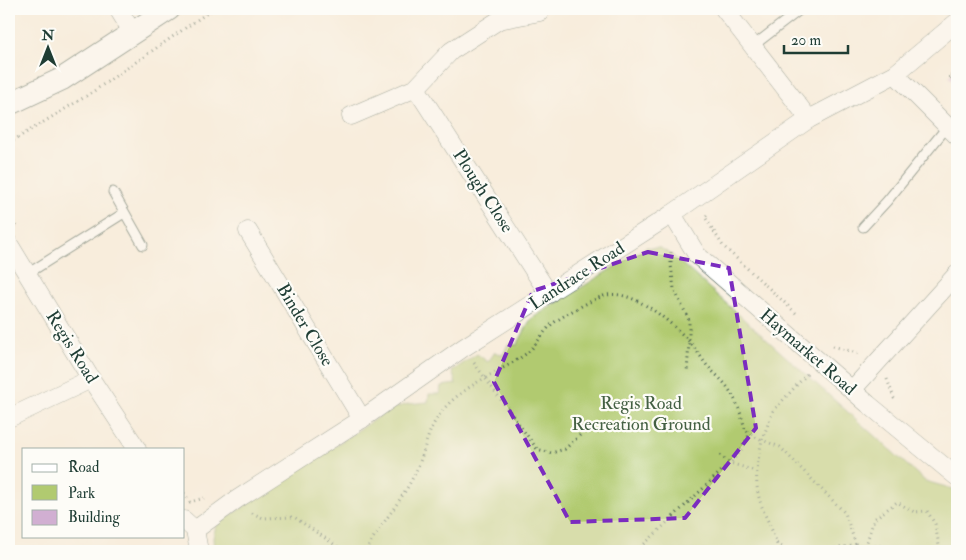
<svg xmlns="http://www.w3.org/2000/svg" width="966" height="560" viewBox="0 0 966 560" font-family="'IM FELL Double Pica',serif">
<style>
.green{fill:#b1ca70;stroke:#688452}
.building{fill:#d1afd2}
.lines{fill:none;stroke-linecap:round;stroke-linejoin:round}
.service-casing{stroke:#40574d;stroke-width:11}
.minor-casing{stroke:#40574d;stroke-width:19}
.tertiary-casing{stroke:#40574d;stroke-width:24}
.path{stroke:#40574d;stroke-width:3;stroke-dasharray:1 4;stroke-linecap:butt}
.service{stroke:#fff;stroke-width:9}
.minor{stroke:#fff;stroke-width:18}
.tertiary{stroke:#fff;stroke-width:22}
.marked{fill:none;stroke:#7b2cbf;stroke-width:4;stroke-dasharray:10 6;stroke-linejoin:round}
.labels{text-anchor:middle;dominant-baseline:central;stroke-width:4.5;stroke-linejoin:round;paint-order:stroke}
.street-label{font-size:18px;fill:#1f3d34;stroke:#fdfcf7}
.park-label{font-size:18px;fill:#446043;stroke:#fdfcf7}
</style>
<rect width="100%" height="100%" fill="#fdfcf7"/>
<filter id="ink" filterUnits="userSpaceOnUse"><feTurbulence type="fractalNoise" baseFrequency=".02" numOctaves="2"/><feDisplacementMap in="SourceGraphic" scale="10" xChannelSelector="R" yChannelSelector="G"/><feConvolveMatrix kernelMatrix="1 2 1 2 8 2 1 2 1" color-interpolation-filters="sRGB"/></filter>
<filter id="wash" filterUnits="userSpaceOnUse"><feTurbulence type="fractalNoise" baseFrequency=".0096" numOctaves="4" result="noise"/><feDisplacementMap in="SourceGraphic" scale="20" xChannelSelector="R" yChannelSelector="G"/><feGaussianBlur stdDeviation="1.12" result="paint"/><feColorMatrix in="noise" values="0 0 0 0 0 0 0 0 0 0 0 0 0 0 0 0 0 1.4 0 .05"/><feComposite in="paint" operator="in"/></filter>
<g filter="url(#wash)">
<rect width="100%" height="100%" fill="#f8eddc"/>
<path class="green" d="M646 247 660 248 671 254 925 481 957 490V551H214L213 538 216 525 390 409 408 404 428 402 429 394H440L441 386 456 384 452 371 477 354 488 362 495 352 503 355 508 344 517 345 531 319Z"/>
<g id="blocks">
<path class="building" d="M957 68V84L949 77Z"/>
</g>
</g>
<g filter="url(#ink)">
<use href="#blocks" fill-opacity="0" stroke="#40574d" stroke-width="1"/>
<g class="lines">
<g class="service-casing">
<g id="service">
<path d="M753 46 801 9"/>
<path d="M113 192 143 245"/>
<path d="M863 227 887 201 947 127"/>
<path d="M27 274 124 213"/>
</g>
</g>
<g class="minor-casing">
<g id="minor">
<path d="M118 9 133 33"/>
<path d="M724 9 809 119"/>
<path d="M895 74 957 136"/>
<path d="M416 88 549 294"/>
<path d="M351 116 416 88 451 51 499 20 540 12"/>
<path d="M672 214 697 255 868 404 957 477"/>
<path d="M248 231 362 419"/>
<path d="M9 244 91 379 137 449"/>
<path d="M852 390 957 274"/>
<path d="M9 418 91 379"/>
<path d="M184 520 195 530 199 551"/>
<path d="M195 530 236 500 362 419 463 348 672 214 809 119 895 74 957 22"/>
</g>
</g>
<g class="tertiary-casing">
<path id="tertiary" d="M9 104 62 79 169 9"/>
</g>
<g class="path">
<path d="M9 143 88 95 213 9"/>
<path d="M9 212 16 226"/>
<path d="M707 215 705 217 723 246 798 315"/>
<path d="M671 252V265L674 289 689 320V342L687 373"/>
<path d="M833 346 860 354"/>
<path d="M474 363 537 449 551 453 565 449 593 423"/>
<path d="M807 374 773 411 762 440 780 447 845 513 856 545"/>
<path d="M887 379 894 398 897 400"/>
<path d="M720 455 730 463 755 471"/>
<path d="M184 493 190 502 204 498"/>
<path d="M252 513 263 518 294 517 344 551"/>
<path d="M777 543 784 549 791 551"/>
<path d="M367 551 370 543C385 519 405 496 417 469 425 451 427 431 440 414 459 387 496 374 523 356 535 348 539 338 548 328 555 319 592 300 603 296 630 287 667 319 685 337 693 345 699 354 705 363 712 372 722 379 728 388 737 401 742 416 745 430L762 440C757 464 753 483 762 507 767 521 776 535 778 551"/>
<path d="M637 551 730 463 740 452 750 433"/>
<path d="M820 551C856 544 873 543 909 551"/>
<path d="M864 551 874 519 897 502 914 512 927 511 935 524 940 551"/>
</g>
<use href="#service" class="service"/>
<use href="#minor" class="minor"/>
<use href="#tertiary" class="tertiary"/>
</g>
</g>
<path d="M0 0H966V560H0ZM648 252 729 268 756 428 685 518 570 522 494 382 533 291Z" fill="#f8eddc" fill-opacity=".55" fill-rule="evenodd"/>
<path class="marked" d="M648 252 729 268 756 428 685 518 570 522 494 382 533 291Z"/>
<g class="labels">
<g class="street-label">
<text transform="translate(483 191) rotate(57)">Plough Close</text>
<text transform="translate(577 276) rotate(-33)">Landrace Road</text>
<text transform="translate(305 325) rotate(59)">Binder Close</text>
<text transform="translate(72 347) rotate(58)">Regis Road</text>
<text transform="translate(808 352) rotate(41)">Haymarket Road</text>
</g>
<g class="park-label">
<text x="641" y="403">Regis Road<tspan x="641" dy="21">Recreation Ground</tspan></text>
</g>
</g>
<rect width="966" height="560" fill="none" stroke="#fdfcf7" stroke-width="30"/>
<rect x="22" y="448" width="162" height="90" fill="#fdfcf7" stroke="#a4b0a9"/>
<rect x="32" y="464" width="25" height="8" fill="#ffffff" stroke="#a4b0a9"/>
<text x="68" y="472" font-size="15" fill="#1f3d34">Road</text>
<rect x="32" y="485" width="25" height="15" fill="#b1ca70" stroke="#a4b0a9"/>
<text x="68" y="498" font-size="15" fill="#1f3d34">Park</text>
<rect x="32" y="510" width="25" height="15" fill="#d1afd2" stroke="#a4b0a9"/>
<text x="68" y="522" font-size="15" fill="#1f3d34">Building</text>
<g transform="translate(48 48)" stroke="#fdfcf7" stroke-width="4" paint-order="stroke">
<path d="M0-4L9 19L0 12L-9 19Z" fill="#1f3d34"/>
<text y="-8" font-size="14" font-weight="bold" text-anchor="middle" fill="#1f3d34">N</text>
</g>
<path d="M784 45v8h64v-8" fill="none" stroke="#1f3d34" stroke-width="2.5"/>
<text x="791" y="45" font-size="15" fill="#1f3d34" stroke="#fdfcf7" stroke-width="4" paint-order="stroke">20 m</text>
</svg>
